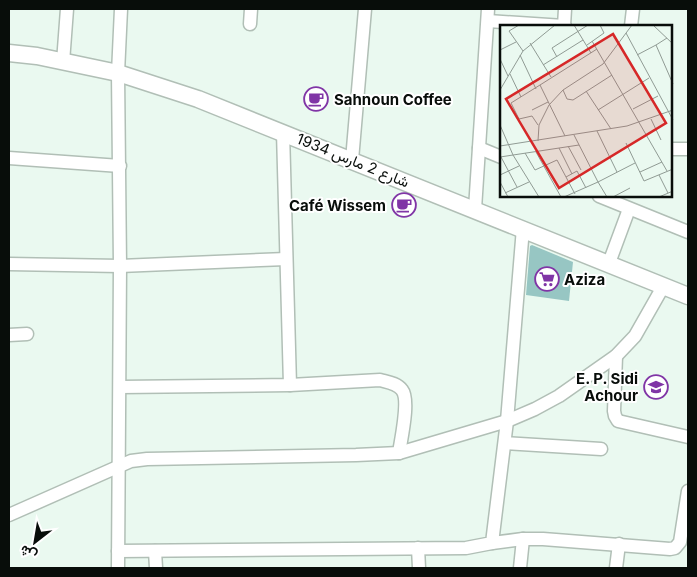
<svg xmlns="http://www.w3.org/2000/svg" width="697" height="577" viewBox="0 0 697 577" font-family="Inter,Vazirmatn,sans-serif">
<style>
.building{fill:#97c6c3}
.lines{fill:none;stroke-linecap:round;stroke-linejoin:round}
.minor-casing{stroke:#b1bfb6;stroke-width:15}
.tertiary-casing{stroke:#b1bfb6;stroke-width:19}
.minor{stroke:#fff;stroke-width:12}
.tertiary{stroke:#fff;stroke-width:16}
.labels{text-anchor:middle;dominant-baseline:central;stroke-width:4;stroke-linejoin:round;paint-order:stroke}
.poi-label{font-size:15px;font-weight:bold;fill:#080d0a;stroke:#fff;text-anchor:start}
.street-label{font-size:15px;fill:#080d0a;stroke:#fff}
.inset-road{fill:none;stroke:#909b94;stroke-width:1}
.view{fill:#d62828;fill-opacity:0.15;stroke:#d62828;stroke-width:2.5}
.inset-edge{fill:none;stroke:#080d0a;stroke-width:2.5}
</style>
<rect width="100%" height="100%" fill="#eaf9f0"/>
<path class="building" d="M532 245 573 262 569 301 526 295 530 246Z"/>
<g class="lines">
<g class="minor-casing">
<g id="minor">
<path d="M565 9 564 26H565"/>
<path d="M488 21 564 26"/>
<path d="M250 24 251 9"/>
<path d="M631 26 633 9"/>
<path d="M63 62 67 9"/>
<path d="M283 132 290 385"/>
<path d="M479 148 501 157"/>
<path d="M671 149H688"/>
<path d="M9 158 120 166"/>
<path d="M352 160 365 9"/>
<path d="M599 196 688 232"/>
<path d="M475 209 488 9"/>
<path d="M609 263 629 209"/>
<path d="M9 264 120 266 286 259"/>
<path d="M9 335 27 334"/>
<path d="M616 356 614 411 615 416 618 421 688 437"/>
<path d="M120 387 290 385 380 380C387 382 397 383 402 390 410 400 401 439 399 453"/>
<path d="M505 443 601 449"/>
<path d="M9 515 131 461 147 459 356 455 399 453 507 421 535 409 559 396 616 356 635 336 664 285"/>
<path d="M492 543 523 539H543L670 549 675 548 680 542 688 491"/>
<path d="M418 548 419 568"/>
<path d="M118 551 466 548 492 543 507 421 523 228"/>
<path d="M155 551 156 568"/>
<path d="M118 568 120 266 118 73 121 9"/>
<path d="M520 568 523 539"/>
<path d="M616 568 619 544"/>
</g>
</g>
<g class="tertiary-casing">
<path id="tertiary" d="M9 53 37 56 118 73 198 99 688 296"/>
</g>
<use href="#minor" class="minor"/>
<use href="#tertiary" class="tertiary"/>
</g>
<defs>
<g id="cafe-ring" transform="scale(1.25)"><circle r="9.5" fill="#fff" stroke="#8035a6" stroke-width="1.5"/><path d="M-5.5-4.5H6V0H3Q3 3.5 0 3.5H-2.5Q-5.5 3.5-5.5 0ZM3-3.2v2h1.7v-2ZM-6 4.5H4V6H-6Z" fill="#8035a6"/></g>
<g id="supermarket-ring" transform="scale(1.25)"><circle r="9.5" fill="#fff" stroke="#8035a6" stroke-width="1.5"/><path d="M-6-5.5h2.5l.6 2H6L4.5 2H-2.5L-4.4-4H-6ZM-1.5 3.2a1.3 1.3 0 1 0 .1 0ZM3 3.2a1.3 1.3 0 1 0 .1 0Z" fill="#8035a6"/></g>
<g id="school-ring" transform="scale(1.25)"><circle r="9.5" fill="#fff" stroke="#8035a6" stroke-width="1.5"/><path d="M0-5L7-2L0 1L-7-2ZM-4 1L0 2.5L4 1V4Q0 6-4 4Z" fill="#8035a6"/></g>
</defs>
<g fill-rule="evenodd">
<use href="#cafe-ring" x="316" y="99"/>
<use href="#cafe-ring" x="404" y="205"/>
<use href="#supermarket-ring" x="547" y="279"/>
<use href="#school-ring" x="656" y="387"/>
</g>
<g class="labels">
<g class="poi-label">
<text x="334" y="99">Sahnoun Coffee</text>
<text x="386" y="205" text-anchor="end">Café Wissem</text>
<text x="564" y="279">Aziza</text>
<text x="638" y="378" text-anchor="end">E. P. Sidi<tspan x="638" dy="17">Achour</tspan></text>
</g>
<g class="street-label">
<text transform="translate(353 160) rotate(22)">شارع 2 مارس 1934</text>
</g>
</g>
<g transform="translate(500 25)">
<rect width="172" height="172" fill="#eaf9f0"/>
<path class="inset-road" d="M19 0 9 6 23 26M74 0 91 28M153 0 173 19M126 8 173 95M167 13 156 20 173 59M92 16 167 146M30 18 51 52M87 20 104 8 100 0M0 25 16 17M20 30 36 64M137 30 156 20M57 32 52 23 88 0M0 34 8 51M43 40 83 15M10 49 21 72M0 65 23 26 55 0M63 65 67 74 73 75 112 50M86 66 111 104M133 84 158 71M32 85 48 77M98 85 149 53M151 94 161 115M0 100 13 130 39 172M38 100 32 91 19 94 11 78 40 60M97 106 117 147M65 111 40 60 97 24M38 116 39 100 49 80 63 65 103 39 132 0M126 118 144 156 173 144M0 121 127 101 173 85M68 121 81 145M59 123 72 149M36 127 61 172M25 128 35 145 57 135 75 169M0 132 79 120M1 132 17 162M140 147 162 137M0 150 19 141M159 150 168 168M66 152 77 146 86 163M0 157 8 172M5 168 29 157M64 172 98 157 74 110M107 172 98 157 135 138M113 172 130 163M159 172 173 166"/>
<path class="view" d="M113 9 166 98 59 163 6 74Z"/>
<rect width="172" height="172" class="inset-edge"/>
</g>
<rect width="697" height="577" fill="none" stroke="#080d0a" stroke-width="20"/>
<g transform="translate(35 542) rotate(211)" stroke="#ffffff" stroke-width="4" paint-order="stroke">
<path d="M0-4L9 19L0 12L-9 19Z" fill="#080d0a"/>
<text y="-8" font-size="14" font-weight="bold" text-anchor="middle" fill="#080d0a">ش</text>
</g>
</svg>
